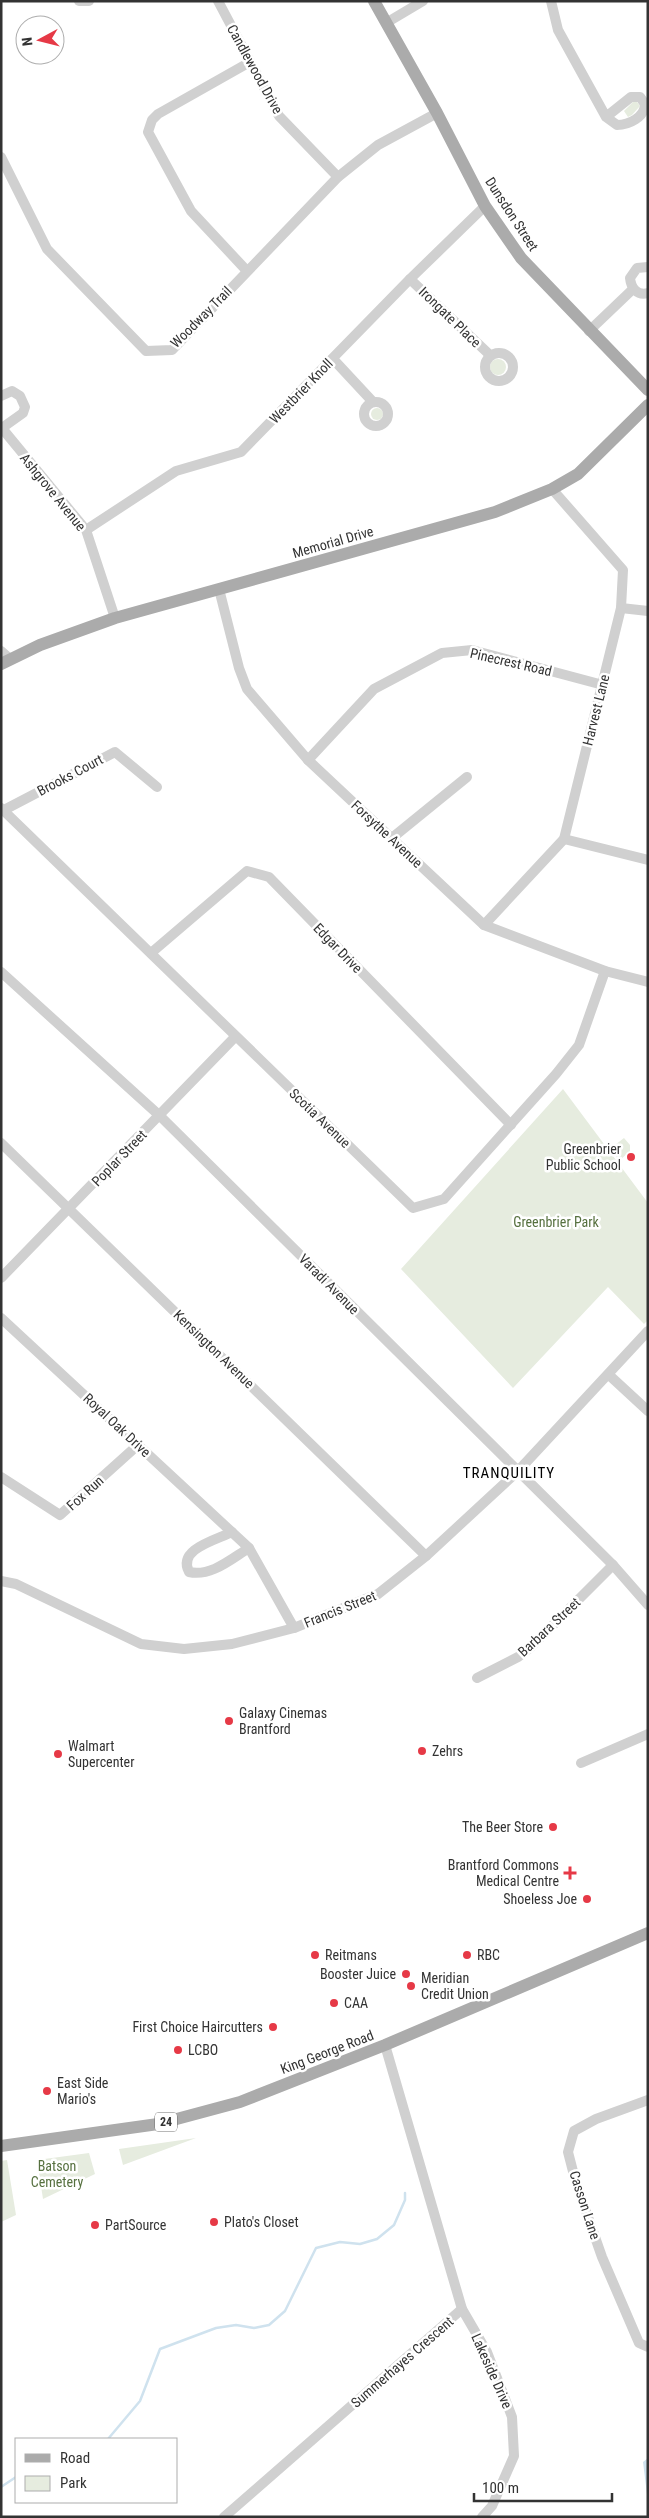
<svg xmlns="http://www.w3.org/2000/svg" width="649" height="2518" viewBox="0 0 649 2518" font-family="'Roboto Condensed',sans-serif">
<style>
.green{fill:#e6ecdf}
.water{fill:#cfe2ee}
.lines{fill:none;stroke-linecap:round;stroke-linejoin:round}
.stream{stroke:#cfe2ee;stroke-width:2.5}
.minor{stroke:#d0d0d0;stroke-width:10}
.major{stroke:#ababab;stroke-width:12}
.poi-dot{fill:#e63946;stroke:#fff;stroke-width:2}
.labels{text-anchor:middle;dominant-baseline:central;stroke-width:5;stroke-linejoin:round;paint-order:stroke}
.shield{fill:#fff;stroke:#707070;stroke-width:1}
.shield-label{font-size:12px;font-weight:bold;fill:#333}
.street-label{font-size:14px;fill:#333;stroke:#fff}
.poi-label{font-size:14px;fill:#333;stroke:#fff;text-anchor:start}
.park-label{font-size:14px;fill:#56703f;stroke:#fff}
.neighbourhood-label{font-size:15px;letter-spacing:1px;fill:#000;stroke:#fff}
</style>
<rect width="100%" height="100%" fill="#fff"/>
<g class="green">
<path d="M633 102H637L640 106 632 115 628 117 624 111Z"/>
<circle cx="498" cy="367" r="8"/>
<circle cx="377" cy="414" r="6"/>
<path d="M563 1089 648 1203V1320L644 1324 608 1287 513 1388 401 1269Z"/>
<path d="M624 1138 630 1145V1151L619 1161 611 1148Z"/>
<path d="M196 2138 123 2165 119 2149Z"/>
<path d="M89 2153 95 2174 43 2199 37 2160Z"/>
<path d="M7 2160 16 2215 1 2222V2161Z"/>
</g>
<path class="water" d="M648 2458V2502L643 2462Z"/>
<g class="lines">
<g class="stream">
<path d="M108 2439 140 2401 160 2349 216 2328 236 2325 254 2328 269 2325 285 2311 316 2248 340 2242 360 2244 377 2239 394 2225 405 2200V2193"/>
<path d="M1 2487 16 2477"/>
</g>
<g class="minor">
<path d="M79 1H89"/>
<path d="M218 1 279 116 338 177"/>
<path d="M551 1 558 30 606 117 617 125C629 125 645 117 645 104L640 97H631L606 117"/>
<path d="M386 23 423 1"/>
<path d="M1 157 47 249 146 351 172 350 338 177 378 145 437 113"/>
<path d="M648 267 637 268 630 278C631 288 637 296 648 293"/>
<path d="M247 271 191 211 148 132 152 120 158 114 250 62"/>
<path d="M410 279 490 355"/>
<path d="M589 331 633 289"/>
<circle cx="499" cy="367" r="14"/>
<path d="M333 359 373 402"/>
<path d="M1 396 12 391 20 396 25 407 23 413 2 428"/>
<circle cx="376" cy="414" r="12"/>
<path d="M1 427 86 530 115 618"/>
<path d="M86 530 176 471 241 452 410 279 485 206"/>
<path d="M219 589 239 668 247 689 308 760 484 925 605 971 648 982"/>
<path d="M621 608 648 611"/>
<path d="M1 651 10 659"/>
<path d="M308 760 374 689 442 653 472 650 603 685"/>
<path d="M1 808 413 1208 444 1199 556 1074 579 1045 605 971"/>
<path d="M4 810 115 752 157 787"/>
<path d="M392 838 467 777"/>
<path d="M564 839 648 860"/>
<path d="M484 925 564 839 621 608 623 570 552 489"/>
<path d="M151 953 247 871 269 877 511 1125"/>
<path d="M1 972 160 1116 613 1565 648 1605"/>
<path d="M1 1143 426 1556"/>
<path d="M1 1278 235 1037"/>
<path d="M1 1318 249 1548 294 1628"/>
<path d="M609 1375 648 1411"/>
<path d="M1 1477 60 1515 139 1444"/>
<path d="M232 1532C216 1540 177 1549 189 1572 211 1577 231 1559 249 1548"/>
<path d="M1 1581 16 1584 141 1644 184 1649 232 1644 294 1628 378 1594 426 1556 518 1471 648 1331"/>
<path d="M477 1678 518 1657 531 1647 613 1565"/>
<path d="M581 1763 648 1734"/>
<path d="M385 2045 462 2309 487 2352 512 2417 514 2456 492 2506 482 2517"/>
<path d="M648 2100 596 2119 574 2131 568 2152 576 2183 602 2257 639 2343 648 2347"/>
<path d="M224 2517 462 2309"/>
</g>
<g class="major">
<path d="M374 1 437 113 485 206 521 258 648 390"/>
<path d="M1 664 40 645 115 618 495 512 552 489 578 474 648 405"/>
<path d="M1 2146 158 2124 240 2102 385 2045 648 1933"/>
</g>
</g>
<g class="poi-dot">
<circle cx="631" cy="1157" r="5"/>
<circle cx="229" cy="1721" r="5"/>
<circle cx="422" cy="1751" r="5"/>
<circle cx="58" cy="1754" r="5"/>
<circle cx="553" cy="1827" r="5"/>
<path d="M567.5 1865.5h5v5h5v5h-5v5h-5v-5h-5v-5h5z"/>
<circle cx="587" cy="1899" r="5"/>
<circle cx="315" cy="1955" r="5"/>
<circle cx="467" cy="1955" r="5"/>
<circle cx="406" cy="1974" r="5"/>
<circle cx="411" cy="1986" r="5"/>
<circle cx="334" cy="2003" r="5"/>
<circle cx="273" cy="2027" r="5"/>
<circle cx="178" cy="2050" r="5"/>
<circle cx="47" cy="2091" r="5"/>
<circle cx="214" cy="2222" r="5"/>
<circle cx="95" cy="2225" r="5"/>
</g>
<g class="labels">
<rect class="shield" x="155" y="2112.5" width="22" height="19" rx="4"/>
<g class="shield-label">
<text x="166" y="2122">24</text>
</g>
<g class="street-label">
<text transform="translate(255 69) rotate(61)">Candlewood Drive</text>
<text transform="translate(512 214) rotate(57)">Dunsdon Street</text>
<text transform="translate(201 317) rotate(-45)">Woodway Trail</text>
<text transform="translate(450 317) rotate(44)">Irongate Place</text>
<text transform="translate(301 391) rotate(-46)">Westbrier Knoll</text>
<text transform="translate(53 492) rotate(51)">Ashgrove Avenue</text>
<text transform="translate(333 542) rotate(-16)">Memorial Drive</text>
<text transform="translate(511 662) rotate(13)">Pinecrest Road</text>
<text transform="translate(596 710) rotate(-76)">Harvest Lane</text>
<text transform="translate(70 775) rotate(-28)">Brooks Court</text>
<text transform="translate(387 834) rotate(43)">Forsythe Avenue</text>
<text transform="translate(338 948) rotate(46)">Edgar Drive</text>
<text transform="translate(320 1118) rotate(44)">Scotia Avenue</text>
<text transform="translate(119 1158) rotate(-46)">Poplar Street</text>
<text transform="translate(329 1284) rotate(45)">Varadi Avenue</text>
<text transform="translate(214 1349) rotate(44)">Kensington Avenue</text>
<text transform="translate(117 1425) rotate(43)">Royal Oak Drive</text>
<text transform="translate(85 1493) rotate(-42)">Fox Run</text>
<text transform="translate(340 1609) rotate(-22)">Francis Street</text>
<text transform="translate(549 1627) rotate(-43)">Barbara Street</text>
<text transform="translate(327 2052) rotate(-21)">King George Road</text>
<text transform="translate(585 2205) rotate(72)">Casson Lane</text>
<text transform="translate(402 2362) rotate(-41)">Summerhayes Crescent</text>
<text transform="translate(492 2371) rotate(66)">Lakeside Drive</text>
</g>
<g class="poi-label">
<text x="621" y="1149" text-anchor="end">Greenbrier<tspan x="621" dy="16">Public School</tspan></text>
<text x="239" y="1713">Galaxy Cinemas<tspan x="239" dy="16">Brantford</tspan></text>
<text x="68" y="1746">Walmart<tspan x="68" dy="16">Supercenter</tspan></text>
<text x="432" y="1751">Zehrs</text>
<text x="543" y="1827" text-anchor="end">The Beer Store</text>
<text x="559" y="1865" text-anchor="end">Brantford Commons<tspan x="559" dy="16">Medical Centre</tspan></text>
<text x="577" y="1899" text-anchor="end">Shoeless Joe</text>
<text x="325" y="1955">Reitmans</text>
<text x="477" y="1955">RBC</text>
<text x="396" y="1974" text-anchor="end">Booster Juice</text>
<text x="421" y="1978">Meridian<tspan x="421" dy="16">Credit Union</tspan></text>
<text x="344" y="2003">CAA</text>
<text x="263" y="2027" text-anchor="end">First Choice Haircutters</text>
<text x="188" y="2050">LCBO</text>
<text x="57" y="2083">East Side<tspan x="57" dy="16">Mario's</tspan></text>
<text x="224" y="2222">Plato's Closet</text>
<text x="105" y="2225">PartSource</text>
</g>
<g class="park-label">
<text x="556" y="1222">Greenbrier Park</text>
<text x="57" y="2166">Batson<tspan x="57" dy="16">Cemetery</tspan></text>
</g>
<g class="neighbourhood-label">
<text x="509" y="1473">TRANQUILITY</text>
</g>
</g>
<rect width="649" height="2518" fill="none" stroke="#333333" stroke-width="5"/>
<rect x="15" y="2438" width="162" height="65" fill="#ffffff" stroke="#adadad"/>
<rect x="25" y="2454" width="25" height="8" fill="#ababab" stroke="#adadad"/>
<text x="60" y="2463" font-size="15" fill="#333333">Road</text>
<rect x="25" y="2476" width="25" height="15" fill="#e6ecdf" stroke="#adadad"/>
<text x="60" y="2488" font-size="15" fill="#333333">Park</text>
<g transform="translate(40 40) rotate(263)"><circle r="24" fill="#ffffff" stroke="#adadad"/>
<path d="M0-4L9 19L0 12L-9 19Z" fill="#e63946"/>
<text y="-8" font-size="14" font-weight="bold" text-anchor="middle" fill="#333333">N</text>
</g>
<path d="M474 2493v8h138v-8" fill="none" stroke="#333333" stroke-width="2.5"/>
<text x="482" y="2493" font-size="15" fill="#333333" stroke="#ffffff" stroke-width="4" paint-order="stroke">100 m</text>
</svg>
